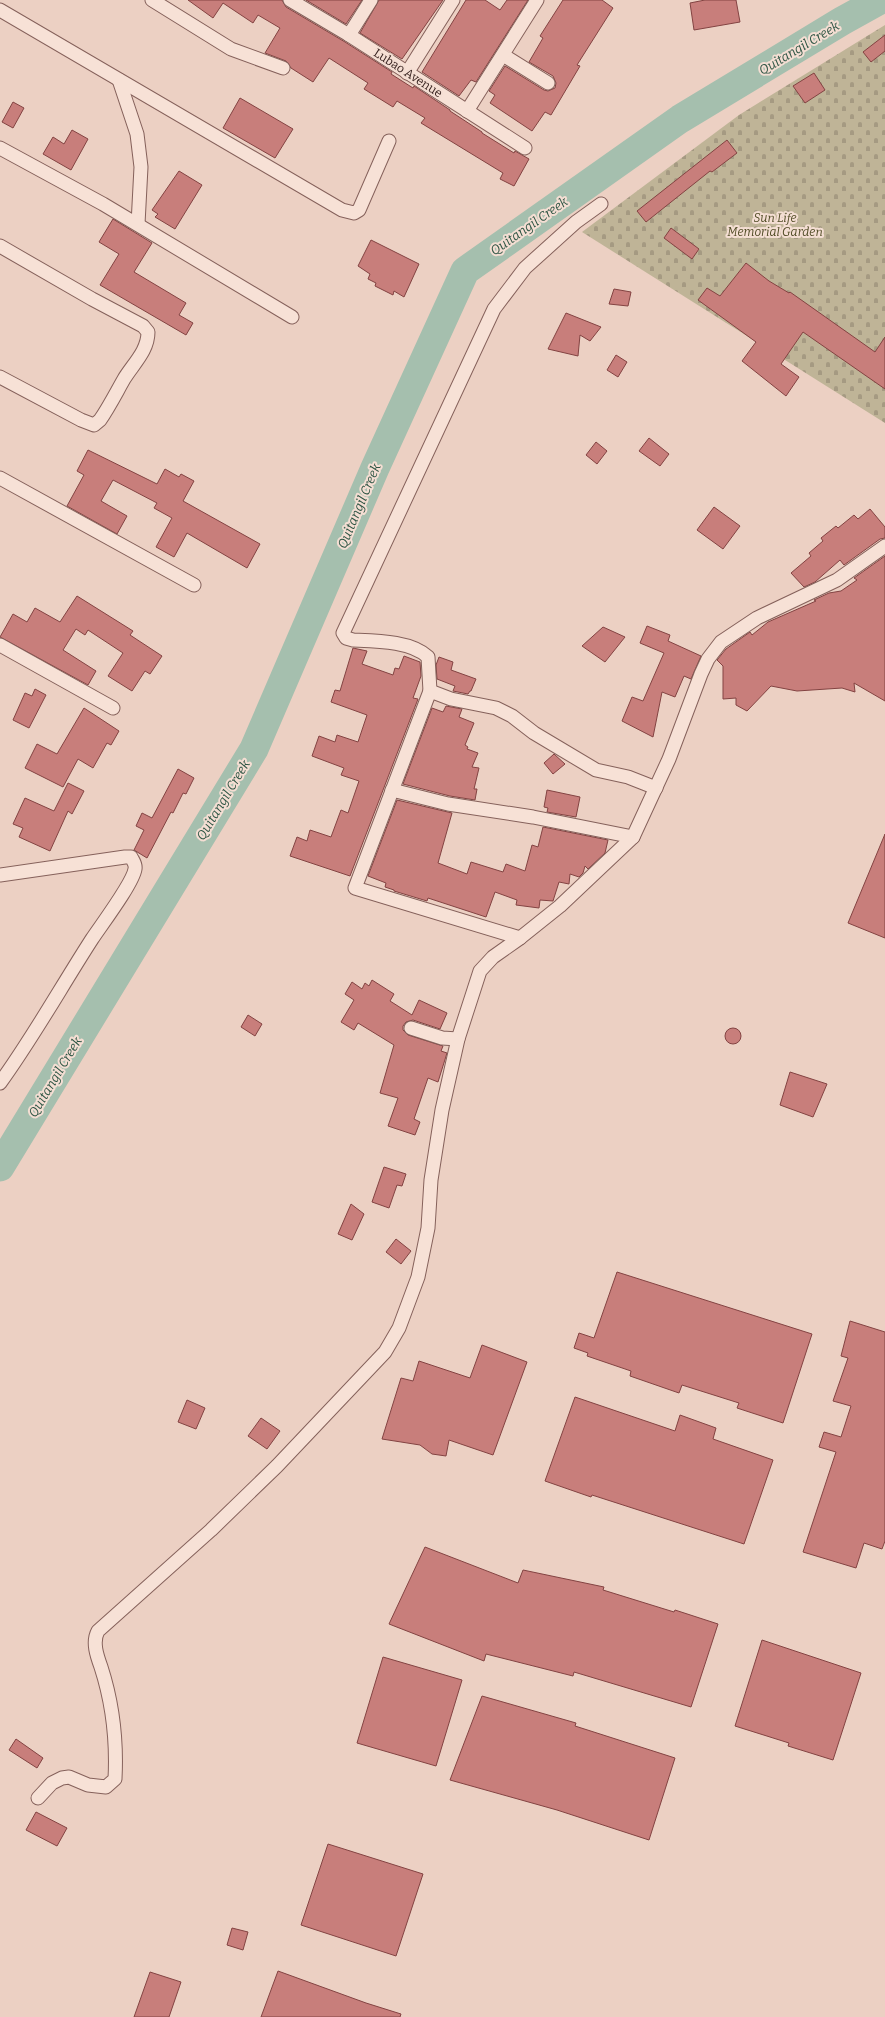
<svg xmlns="http://www.w3.org/2000/svg" width="885" height="2017" viewBox="0 0 885 2017" font-family="Bitter,serif">
<style>
.cemetery{fill:url(#cemetery-stones)}
.lines{fill:none;stroke-linecap:round;stroke-linejoin:round}
.river{stroke:#a5bfae;stroke-width:29}
.building{fill:#c87e7b;stroke:#834342}
.street-casing{stroke:#85615b;stroke-width:15}
.street{stroke:#f7e1d6;stroke-width:13}
.labels{text-anchor:middle;dominant-baseline:central;stroke-width:4;stroke-linejoin:round;paint-order:stroke}
.street-label{font-size:12px;fill:#36211e;stroke:#f4ded3}
.park-label{font-size:12px;font-style:italic;fill:#514c26;stroke:#f4ded3}
.water-label{font-size:13px;font-style:italic;fill:#2e5544;stroke:#f4ded3}
</style>
<defs>
<pattern id="cemetery-stones" width="16" height="16" patternUnits="userSpaceOnUse"><rect width="16" height="16" fill="#bfb497"/><path d="M2 7V4a2 2 0 0 1 4 0v3zM10 15v-3a2 2 0 0 1 4 0v3z" fill="#a59a82"/></pattern>
</defs>
<rect width="100%" height="100%" fill="#ecd0c3"/>
<path class="cemetery" d="M885 25V423L582 232 739 115Z"/>
<g class="lines">
<path class="river" d="M0 1167 254 749 375 468 465 271 680 119 842 21 880 0"/>
</g>
<g class="building">
<path d="M188 0H282L286 7 345 42 392 72 391 74 413 88 414 86 450 110V111L482 132V133L514 153 515 151 529 159 514 186 500 179 503 173 421 123 425 118 397 101 393 107 364 89 368 83 329 58 313 82 291 68 286 61 265 53 280 28 258 15 253 23 223 3 213 18Z"/>
<path d="M306 0H362L346 24Z"/>
<path d="M379 0H443L402 59 360 33Z"/>
<path d="M466 0H485L500 10 507 0H528L476 82 471 80 459 96 422 72Z"/>
<path d="M563 0H602L613 8 577 65 580 66 551 115 545 112 532 131 490 103 495 95 489 91 505 66 544 90 548 91 555 88 556 83 553 76 529 62 543 38 540 36Z"/>
<path d="M705 0H736L740 22 694 30 690 3Z"/>
<path d="M885 35V51L871 62 863 52Z"/>
<path d="M814 73 825 90 805 103 793 86Z"/>
<path d="M240 98 293 129 275 158 223 128Z"/>
<path d="M13 102 24 108 13 128 2 122Z"/>
<path d="M72 130 88 139 71 170 43 154 53 137 64 144Z"/>
<path d="M727 140 737 153 712 172 710 171 646 222 637 211Z"/>
<path d="M179 171 202 185 175 229 155 217 158 214 152 210Z"/>
<path d="M113 219 152 243 134 272 186 303 179 315 193 323 186 335 100 285 119 254 99 242Z"/>
<path d="M671 228 699 249 692 259 664 238Z"/>
<path d="M371 240 419 264 404 297 394 291 393 295 375 286 376 283 368 279 370 274 358 266Z"/>
<path d="M746 263 769 281 789 293 790 292 875 352 885 337V389L803 332 781 364 799 377 786 396 742 361 756 342 698 300 707 288 720 296Z"/>
<path d="M614 289 631 292 628 306 609 304Z"/>
<path d="M566 313 601 327 590 341 580 335 578 356 548 349Z"/>
<path d="M616 355 627 362 618 377 607 370Z"/>
<path d="M649 438 669 454 660 466 639 451Z"/>
<path d="M596 442 607 451 597 464 586 455Z"/>
<path d="M88 450 157 484 165 469 179 477 181 474 194 481 183 501 260 544 247 568 187 533 174 557 156 547 172 518 154 508 157 503 113 480 101 501 127 516 117 534 67 506 84 475 77 471Z"/>
<path d="M714 507 740 526 723 549 697 530Z"/>
<path d="M870 509 885 527V538L880 539 844 565 840 560 815 582 804 587 791 573 811 556 809 553 823 541 821 538 836 526 838 528 854 515 858 519Z"/>
<path d="M885 556V701L854 683 855 692 842 688 797 691 771 686 747 711 736 705V698L723 699V666L717 660 726 649 750 632 752 635 768 622 816 601 814 600 829 593 841 591 857 580 854 578Z"/>
<path d="M77 596 133 631 130 635 162 656 150 674 145 671 132 691 108 676 123 653 88 630 85 635 76 629 63 650 96 671 88 685 0 637 13 614 27 622 35 608 60 622Z"/>
<path d="M647 626 670 635 668 641 701 656 691 679 684 676 675 697 662 692 653 737 622 721 632 697 643 701 664 653 640 643Z"/>
<path d="M603 627 625 637 605 662 582 646Z"/>
<path d="M353 648 367 651 362 664 393 675 395 668 399 669 404 656 420 662 421 676 413 698 418 699 350 876 290 856 297 837 307 841 310 830 331 837 341 810 348 813 359 781 341 775 344 768 312 756 319 736 335 742 337 735 358 742 367 715 331 702 335 690 340 691Z"/>
<path d="M439 657 453 662 451 670 476 679 471 691H470L468 694 453 691 455 686 437 679 436 665Z"/>
<path d="M35 689 46 695 29 728 13 720 25 693 32 696Z"/>
<path d="M446 706 462 709 459 717 474 723 465 745 468 747 467 749 478 753 472 767 479 768 474 789H477L475 800 450 796 403 784 432 708 443 712Z"/>
<path d="M84 708 119 731 111 745 107 743 93 768 78 759 63 787 25 768 37 744 57 754Z"/>
<path d="M554 754 565 764 553 774 544 763Z"/>
<path d="M178 769 194 778 186 794 183 793 173 813 171 812 147 858 134 850 144 830 136 826 142 813 152 818Z"/>
<path d="M68 783 84 791 72 814 68 811 50 851 19 837 23 828 13 824 25 798 54 811Z"/>
<path d="M547 790 580 797 576 817 547 812 548 808 544 807Z"/>
<path d="M397 800 452 813 438 863 467 874 471 862 503 872 506 864 525 871 532 845 538 847 543 827 608 840 605 853 588 869 585 866 583 873 579 877 570 874 569 884 559 882 553 901 540 900 539 908 516 905 517 900 495 892 486 917 428 898 427 901 394 891V890L385 887 386 883 368 876Z"/>
<path d="M885 834V938L848 923Z"/>
<path d="M372 980 394 994 390 1001 412 1015 419 1000 447 1013 440 1029 413 1020 406 1022 403 1026V1030L408 1035 443 1046 441 1051 447 1053 438 1082 428 1078 414 1119 420 1122 415 1135 388 1126 398 1098 380 1093 394 1045 358 1023 354 1030 341 1022 354 1000 345 994 352 982 362 989 365 983 369 986Z"/>
<path d="M248 1015 262 1024 255 1036 241 1027Z"/>
<circle cx="733" cy="1036" r="8"/>
<path d="M790 1072 827 1084 813 1117 780 1105Z"/>
<path d="M384 1167 406 1174 402 1186 397 1185 389 1208 372 1202Z"/>
<path d="M351 1204 364 1214 352 1240 338 1234Z"/>
<path d="M396 1239 411 1251 401 1264 386 1252Z"/>
<path d="M617 1272 812 1334 783 1423 737 1408 739 1403 682 1385 679 1393 630 1376 631 1371 587 1356 588 1353 574 1348 579 1333 594 1338Z"/>
<path d="M850 1321 885 1332V1541L882 1549 864 1543 856 1568 803 1552 836 1452 819 1447 824 1432 841 1437 851 1406 833 1401 848 1358 841 1356Z"/>
<path d="M482 1345 527 1362 493 1455 449 1440 446 1456 432 1454 420 1445 382 1439 401 1378 413 1381 419 1361 470 1378Z"/>
<path d="M575 1397 675 1431 680 1415 716 1428 713 1439 773 1460 744 1544 592 1495 591 1497 545 1481Z"/>
<path d="M187 1400 205 1408 196 1429 178 1422Z"/>
<path d="M261 1418 280 1431 267 1449 248 1436Z"/>
<path d="M425 1547 518 1583 523 1570 604 1587 603 1590 674 1612 675 1610 718 1624 691 1707 574 1672 573 1676 486 1654 484 1661 389 1624Z"/>
<path d="M762 1640 861 1673 833 1760 788 1746 789 1743 735 1726Z"/>
<path d="M383 1657 462 1680 436 1766 357 1743Z"/>
<path d="M482 1696 576 1723 575 1726 675 1758 649 1840 557 1810 450 1780Z"/>
<path d="M16 1739 43 1758 37 1768 9 1750Z"/>
<path d="M36 1812 67 1828 57 1846 26 1830Z"/>
<path d="M328 1844 423 1874 396 1956 301 1925Z"/>
<path d="M232 1928 248 1932 243 1950 227 1945Z"/>
<path d="M278 1971 366 2003 401 2014 400 2017H261Z"/>
<path d="M150 1972 181 1982 169 2017H134Z"/>
</g>
<g class="lines">
<g class="street-casing">
<g id="street">
<path d="M152 0 231 49 283 68"/>
<path d="M290 0 349 35 525 148"/>
<path d="M0 10 342 210 354 213 359 210 389 141"/>
<path d="M349 35 371 0"/>
<path d="M503 55 548 83"/>
<path d="M407 73 453 0"/>
<path d="M119 80 137 134 141 167 138 224"/>
<path d="M467 111 537 0"/>
<path d="M0 148 103 204 292 317"/>
<path d="M0 246 92 299 143 326 148 332C148 351 133 364 124 379 116 393 109 407 100 420L94 425 81 420 0 377"/>
<path d="M0 478 194 585"/>
<path d="M0 645 113 708"/>
<path d="M430 691 428 657C411 641 376 641 353 640L346 638 343 633 494 309 525 268 576 222 601 204"/>
<path d="M392 790 448 804 533 817 633 837"/>
<path d="M0 875 125 857H131C133 861 136 864 135 869 133 883 102 924 92 939 61 987 34 1036 0 1083"/>
<path d="M520 938 355 888 430 691 451 699 496 708 512 716 534 733 596 770 628 777 656 788"/>
<path d="M411 1028 442 1038 458 1039"/>
<path d="M38 1798 52 1783 62 1778 69 1777 88 1785 106 1787 115 1779C117 1740 113 1704 101 1667 97 1656 92 1642 98 1631L211 1530 277 1466 385 1352 399 1328 418 1277 428 1228 431 1180 442 1110 458 1039 480 971 493 957 520 938 560 906 633 837 669 759 701 674 708 659 721 642 757 618 837 580 885 546"/>
</g>
</g>
<use href="#street" class="street"/>
</g>
<g class="labels">
<g class="street-label">
<text transform="translate(408 73) rotate(33)">Lubao Avenue</text>
</g>
<g class="park-label">
<text x="775" y="218">Sun Life<tspan x="775" dy="14">Memorial Garden</tspan></text>
</g>
<g class="water-label">
<text transform="translate(799 48) rotate(-31)">Quitangil Creek</text>
<text transform="translate(529 226) rotate(-35)">Quitangil Creek</text>
<text transform="translate(359 506) rotate(-67)">Quitangil Creek</text>
<text transform="translate(223 800) rotate(-59)">Quitangil Creek</text>
<text transform="translate(55 1077) rotate(-59)">Quitangil Creek</text>
</g>
</g>
</svg>
